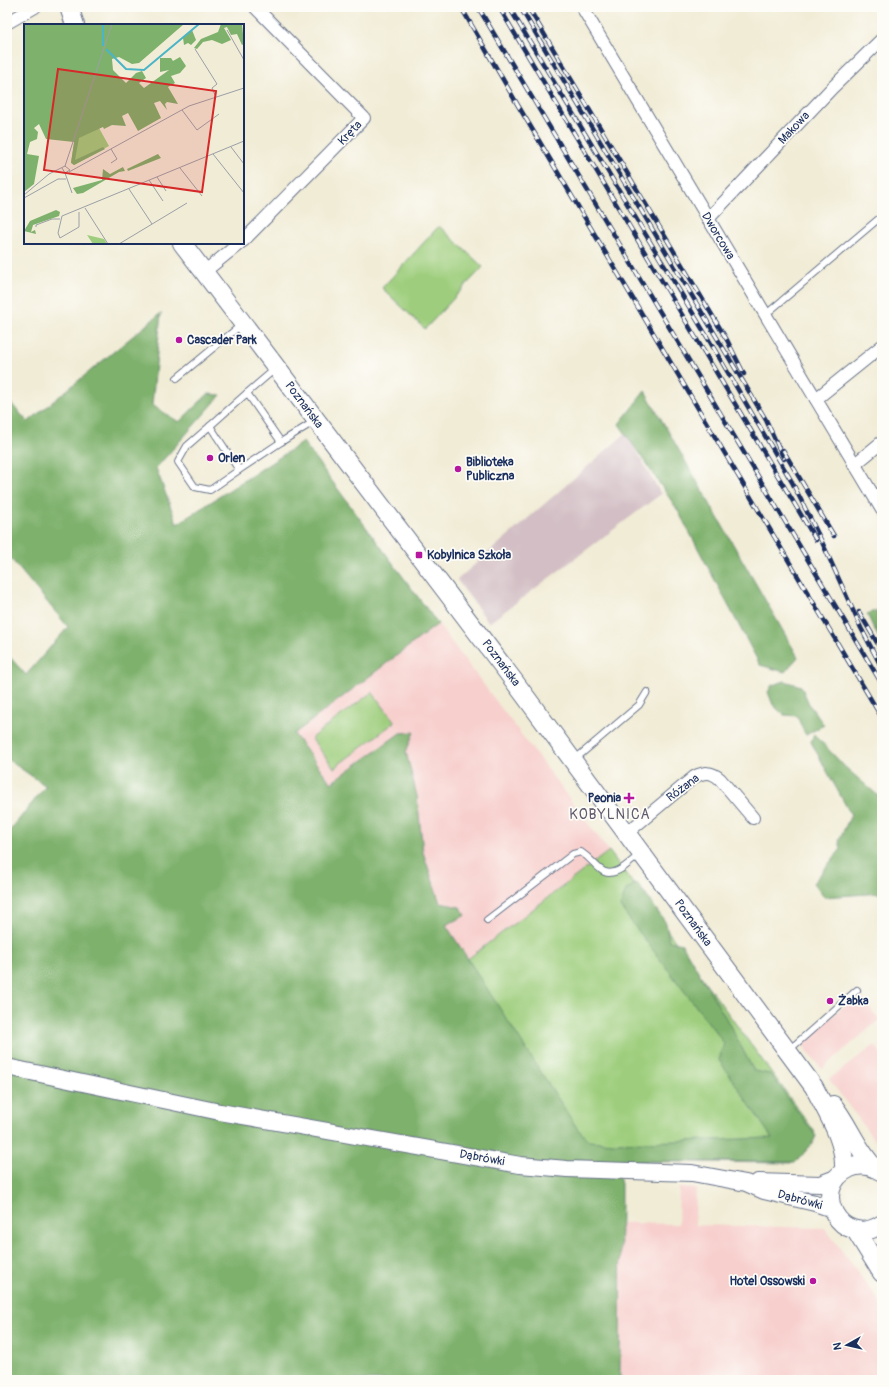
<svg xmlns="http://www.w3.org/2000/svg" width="889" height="1387" viewBox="0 0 889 1387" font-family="Pangolin,sans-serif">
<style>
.built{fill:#f7d0ce}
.industrial{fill:#d2bec4}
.green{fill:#9ece7d;stroke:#5c7e6e}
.forest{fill:#7eb16c;stroke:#4c7065}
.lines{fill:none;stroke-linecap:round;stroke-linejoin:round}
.service-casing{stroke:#667188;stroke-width:8}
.minor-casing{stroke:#667188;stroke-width:14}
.tertiary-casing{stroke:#667188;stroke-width:18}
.secondary-casing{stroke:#667188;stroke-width:20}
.service{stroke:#fff;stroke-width:6}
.minor{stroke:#fff;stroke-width:12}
.tertiary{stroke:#fff;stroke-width:16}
.secondary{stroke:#fff;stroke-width:18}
.rail-casing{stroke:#1b2f5e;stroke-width:4.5}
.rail{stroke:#fdfcf7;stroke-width:3;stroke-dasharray:9;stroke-linecap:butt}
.poi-dot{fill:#b5179e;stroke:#fdfcf7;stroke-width:1.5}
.labels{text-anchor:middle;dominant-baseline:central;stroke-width:3.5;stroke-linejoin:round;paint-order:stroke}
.street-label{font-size:12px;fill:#1b2f5e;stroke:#fdfcf7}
.poi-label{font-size:12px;font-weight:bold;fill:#1b2f5e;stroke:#fdfcf7;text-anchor:start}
.quarter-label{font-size:14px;letter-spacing:1px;fill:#615a6d;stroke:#fdfcf7}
.inset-river{fill:none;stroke:#4ab5c7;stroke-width:2}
.inset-road{fill:none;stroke:#9ba0a6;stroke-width:1}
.view{fill:#d62828;fill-opacity:0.15;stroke:#d62828;stroke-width:2}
.inset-edge{fill:none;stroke:#1b2f5e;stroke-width:2}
</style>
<rect width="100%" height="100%" fill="#fdfcf7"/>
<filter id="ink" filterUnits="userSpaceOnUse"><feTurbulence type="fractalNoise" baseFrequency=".025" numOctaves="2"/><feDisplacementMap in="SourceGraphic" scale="8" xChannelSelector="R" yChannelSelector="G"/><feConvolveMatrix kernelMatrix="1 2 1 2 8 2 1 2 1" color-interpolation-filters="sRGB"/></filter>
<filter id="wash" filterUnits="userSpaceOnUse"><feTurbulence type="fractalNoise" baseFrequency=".012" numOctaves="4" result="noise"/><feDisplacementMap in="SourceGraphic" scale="16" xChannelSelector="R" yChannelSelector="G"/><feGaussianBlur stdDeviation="0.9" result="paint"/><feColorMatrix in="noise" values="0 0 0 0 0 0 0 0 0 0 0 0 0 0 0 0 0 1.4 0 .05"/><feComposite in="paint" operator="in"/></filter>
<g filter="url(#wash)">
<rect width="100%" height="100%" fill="#f1ecd6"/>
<g class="built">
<path d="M438 624 609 851 465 961 294 734Z"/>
<path d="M859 993 879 1020 822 1069 801 1043Z"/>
<path d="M875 1045 882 1055V1150L829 1079Z"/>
<path d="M679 1188 696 1189 695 1225 825 1228 882 1305V1380H491L499 1220 678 1224Z"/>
</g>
<path class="industrial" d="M626 433 661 494 489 623 457 580Z"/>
<g class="green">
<path d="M439 226 483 267 425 329 382 288Z"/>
<path d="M372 692 395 722 334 768 311 738Z"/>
<path d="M609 851 815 1132 791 1163 576 1161 465 961Z"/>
</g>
<g class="forest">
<path d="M161 313 152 405 179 422 208 394 221 395 156 468 177 524 303 442 438 624 294 734 331 783 400 733 414 732 406 752 417 796 423 852 440 903 460 907 466 915 446 925 577 1128 589 1141 614 1143 772 1138 719 1060 724 1043 620 907 626 890 637 883 666 923 669 941 682 944 727 1020 754 1071 770 1074 816 1136 812 1144 796 1162 615 1161 621 1184 620 1380H7V834L46 786 7 759V654L26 675 68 627 7 554V399L28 422Z"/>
<path d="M645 391 798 657 785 672 760 665 677 509 619 424Z"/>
<path d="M878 610 882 612V643L874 629 867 614Z"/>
<path d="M785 681 801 686 810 706 824 725 806 735 802 728 797 716 784 715 773 705 768 692 772 685Z"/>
<path d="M814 734 845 767 882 799V893L824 897 813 883 841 849 839 840 851 815 811 742Z"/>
</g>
</g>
<g filter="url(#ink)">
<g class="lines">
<g class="service-casing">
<g id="service">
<path d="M765 315 882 216"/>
<path d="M275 369 247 393 281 442 315 421"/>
<path d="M177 378 241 325"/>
<path d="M247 393 210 426 239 470 281 442"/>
<path d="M210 426 187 446 178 462 195 487 210 490 239 470"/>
<path d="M574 760 639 705 647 692"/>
<path d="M487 920 573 854 581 852C590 858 593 863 600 869 613 881 630 862 640 854"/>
<path d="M789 1050 857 990"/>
</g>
</g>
<g class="minor-casing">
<g id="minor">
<path d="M582 7 882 510"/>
<path d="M7 23 35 7"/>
<path d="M708 219 832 88 882 39"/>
<path d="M243 241 364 118 255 7"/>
<path d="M204 272 240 243"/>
<path d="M816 399 882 346"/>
<path d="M854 465 882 442"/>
<path d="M627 833 694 777C704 772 711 771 720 779L753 818"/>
</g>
</g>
<g class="tertiary-casing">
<g id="tertiary">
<path d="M7 1067 220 1112 520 1165 567 1169 692 1173 746 1183 764 1191 815 1203 832 1209"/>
<path d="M758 1182 820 1184 836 1178"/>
</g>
</g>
<g class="secondary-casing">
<g id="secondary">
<path d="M69 7 75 25"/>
<path d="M182 243 514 681 814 1087C827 1113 846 1141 844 1171"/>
<path d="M833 1105C849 1125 857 1150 875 1168"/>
<path d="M882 1172C872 1166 861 1163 850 1168 807 1188 841 1251 882 1224"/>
<path d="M856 1231 882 1273"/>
</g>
</g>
<use href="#service" class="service"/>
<use href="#minor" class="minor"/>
<use href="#tertiary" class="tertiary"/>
<use href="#secondary" class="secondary"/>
<g class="rail-casing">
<g id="rail">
<path d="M461 7 516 102 882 718"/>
<path d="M478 7 882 684"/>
<path d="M499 7 816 540"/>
<path d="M509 7 706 335 792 482 822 542 861 628 882 668"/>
<path d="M520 7 766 420 784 459"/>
<path d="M528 7 727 340 744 374"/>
<path d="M783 450 834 536"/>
<path d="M859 612 882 651"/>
</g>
</g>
<use href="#rail" class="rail"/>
</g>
</g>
<g class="poi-dot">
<circle cx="179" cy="340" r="4"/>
<circle cx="210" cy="458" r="4"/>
<circle cx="458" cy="469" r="4"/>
<rect x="415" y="551" width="8" height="8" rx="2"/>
<path d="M627 792h4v4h4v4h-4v4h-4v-4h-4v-4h4z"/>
<circle cx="830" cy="1001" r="4"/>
<circle cx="813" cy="1281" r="4"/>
</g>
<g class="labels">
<g class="street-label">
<text transform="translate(794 128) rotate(-47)">Makowa</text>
<text transform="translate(350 133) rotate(-46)">Kręta</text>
<text transform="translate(718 236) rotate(59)">Dworcowa</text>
<text transform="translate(304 405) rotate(53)">Poznańska</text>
<text transform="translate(501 663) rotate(53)">Poznańska</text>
<text transform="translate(683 788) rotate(-37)">Różana</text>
<text transform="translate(693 923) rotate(54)">Poznańska</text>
<text transform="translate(482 1158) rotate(10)">Dąbrówki</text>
<text transform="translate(800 1200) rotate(15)">Dąbrówki</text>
</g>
<g class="poi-label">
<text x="187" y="340">Cascader Park</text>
<text x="218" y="458">Orlen</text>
<text x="466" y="462">Biblioteka<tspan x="466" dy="14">Publiczna</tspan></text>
<text x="427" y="555">Kobylnica Szkoła</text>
<text x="621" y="798" text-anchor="end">Peonia</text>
<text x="838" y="1001">Żabka</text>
<text x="805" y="1281" text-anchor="end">Hotel Ossowski</text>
</g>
<g class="quarter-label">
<text x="610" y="814">KOBYLNICA</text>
</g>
</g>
<g transform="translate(24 24)">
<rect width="220" height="220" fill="#f1ecd6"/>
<path d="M75 104 85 122 50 141 47 138 51 114ZM63 211 80 215 83 220H69Z" fill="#9ece7d"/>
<path d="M0 0H160L115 39 108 40 95 33 88 35 89 46 102 59 112 49 118 47 122 54 115 59 120 64 145 46 136 48V34H147L149 37 156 33 162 42 156 49 147 52 151 59 144 63 154 80 143 78 141 80 143 86 136 77 130 79 137 94 114 107 104 89 98 92 102 102 88 101 80 105 79 103 55 114 51 136 79 123 81 125 50 141 47 139 50 118 22 115 15 100 10 104 14 108 13 115 6 118 3 130 15 132 10 160 0 168ZM197 0H218L220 20 218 21 213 10 207 11 203 3 200 4 207 16 198 20 188 16 179 18 173 25 170 24 177 15 194 8ZM168 6 172 16 167 21 164 19 160 21 159 14ZM134 130 137 134 104 147 103 145ZM99 143 101 147 95 148 59 169 53 170 49 164 78 156 79 145 86 150ZM32 186 36 188 35 192 9 201 7 208 11 206 12 210 0 207 6 197Z" fill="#7eb16c"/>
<path class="inset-river" d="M79 0V22M82 25 102 45 120 46 175 0"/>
<path class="inset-road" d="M203 6 220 36M171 25 193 60 188 64 192 73M158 86 173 106 195 90M207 123 220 140M189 130 220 169M87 139 93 135 87 125M41 142 88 0M156 144 178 172M45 148 165 82 220 64M41 149 48 169M133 153 142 167M125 156 139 177M105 165 128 200M0 171 25 150 41 142 46 146 41 149 38 144M0 174 34 155H42M61 184 84 220M12 203V201L28 195H36M36 214 34 209 38 192 220 117M36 214 55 203V188M95 220 163 179"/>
<path class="view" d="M34 45 192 67 178 168 20 146Z"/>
<rect width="220" height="220" class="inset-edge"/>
</g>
<rect width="889" height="1387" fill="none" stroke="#fdfcf7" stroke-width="24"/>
<g transform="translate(847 1345) rotate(262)" stroke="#fdfcf7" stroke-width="3" paint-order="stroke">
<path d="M0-3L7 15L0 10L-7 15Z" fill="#1b2f5e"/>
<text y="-6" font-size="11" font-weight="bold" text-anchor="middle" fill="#1b2f5e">N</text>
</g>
</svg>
